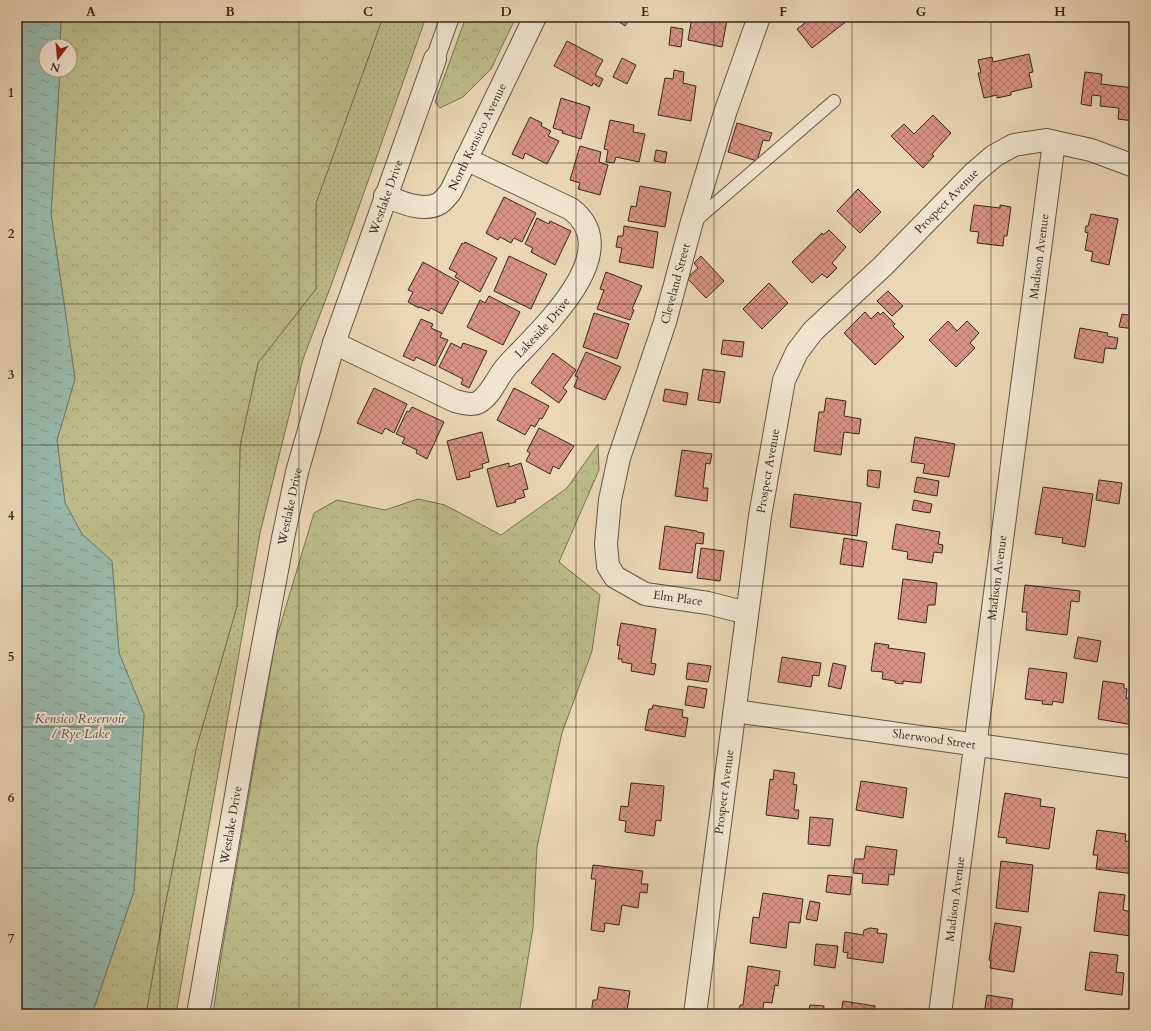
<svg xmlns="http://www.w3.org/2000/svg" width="1151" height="1031" viewBox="0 0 1151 1031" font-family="Cardo,serif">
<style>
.grass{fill:url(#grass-dots);stroke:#797253}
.forest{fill:url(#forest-crowns);stroke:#797253}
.water{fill:url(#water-ripples);stroke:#707f73}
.building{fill:url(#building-cross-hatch);stroke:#35271d}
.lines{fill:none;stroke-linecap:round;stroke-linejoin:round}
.service-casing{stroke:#625343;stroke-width:14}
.pedestrian-casing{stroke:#625343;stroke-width:20}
.minor-casing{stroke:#625343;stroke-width:24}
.tertiary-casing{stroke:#625343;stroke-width:24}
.service{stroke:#f2e5d0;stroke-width:12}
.pedestrian{stroke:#f2e5d0;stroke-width:18}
.minor{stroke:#f2e5d0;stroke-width:22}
.tertiary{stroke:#f2e5d0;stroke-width:22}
.grid{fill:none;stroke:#35271d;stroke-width:1;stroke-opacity:0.55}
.labels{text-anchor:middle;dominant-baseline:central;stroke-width:4;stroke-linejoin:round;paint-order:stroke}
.street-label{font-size:12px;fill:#35271d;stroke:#f2e5d0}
.water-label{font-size:13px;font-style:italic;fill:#4e4c41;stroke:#f2e5d0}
.neatline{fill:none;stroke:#35271d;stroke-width:1.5}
.grid-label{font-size:13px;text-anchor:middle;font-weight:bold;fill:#35271d}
</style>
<defs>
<pattern id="grass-dots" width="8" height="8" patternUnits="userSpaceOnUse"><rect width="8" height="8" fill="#bdbd89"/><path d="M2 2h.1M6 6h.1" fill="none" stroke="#a3a276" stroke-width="1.8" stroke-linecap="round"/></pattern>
<pattern id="forest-crowns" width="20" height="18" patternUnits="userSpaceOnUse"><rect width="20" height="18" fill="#bdbd89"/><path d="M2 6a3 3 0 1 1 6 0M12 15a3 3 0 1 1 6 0" fill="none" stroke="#a3a276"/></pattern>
<pattern id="water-ripples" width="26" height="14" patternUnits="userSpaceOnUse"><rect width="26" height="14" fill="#98baad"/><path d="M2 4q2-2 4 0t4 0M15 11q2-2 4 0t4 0" fill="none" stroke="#7d978c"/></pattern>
<pattern id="building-cross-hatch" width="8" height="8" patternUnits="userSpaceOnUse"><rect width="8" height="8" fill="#d89285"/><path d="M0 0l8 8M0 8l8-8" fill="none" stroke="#b0776c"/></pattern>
</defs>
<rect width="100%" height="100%" fill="#ebd7b6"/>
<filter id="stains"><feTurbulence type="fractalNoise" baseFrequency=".005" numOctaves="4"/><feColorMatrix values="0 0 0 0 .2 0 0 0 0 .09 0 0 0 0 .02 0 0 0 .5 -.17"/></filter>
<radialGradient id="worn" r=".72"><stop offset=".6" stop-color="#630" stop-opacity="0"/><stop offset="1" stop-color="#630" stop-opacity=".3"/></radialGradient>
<path class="grass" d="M383 17H426L332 283 303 359 260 533 176 1014H146L163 916 196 749 237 606 240 446 258 363 316 289V203Z"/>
<g class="forest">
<path d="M61 17H383L316 203V289L258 363 240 446 237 606 196 749 163 916 146 1014H92L134 891 144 715 119 653 112 562 82 534 65 503 57 440 75 379 51 214 60 70H70V46H60Z"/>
<path d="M466 17H516L491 69 463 97 440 108 435 102Z"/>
<path d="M598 444 599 470 559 562 600 595 592 651 562 733 537 847 533 928 519 1014H213L221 957 275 643 314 513 337 500 385 510 418 499 445 505 501 535 567 488Z"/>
</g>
<path class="water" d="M17 17H61L60 46H46V70H60L51 214 75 379 57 440 65 503 82 534 112 561 119 653 144 714 134 891 92 1014H17Z"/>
<g class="building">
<path d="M612 17H631L625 26Z"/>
<path d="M692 17 727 20 722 47 688 40Z"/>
<path d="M813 17H857L853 20 852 17 812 48 797 29Z"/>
<path d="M671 27 683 29 681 47 669 45Z"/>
<path d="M567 41 603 60 595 75 603 79 599 87 593 83 592 86 554 66Z"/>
<path d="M1029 54 1033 72 1029 73 1032 87 1011 92V95L997 98V95L984 98 978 73H981L978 60 992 57 993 62Z"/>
<path d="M622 58 636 65 627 84 613 77Z"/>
<path d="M674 70 684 72 683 83 696 86 691 121 658 115 665 78 673 79Z"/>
<path d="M1085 72 1102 74 1101 84 1134 88V121L1118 119 1119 108 1100 106 1101 96 1092 95 1091 106 1081 104Z"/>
<path d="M561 98 590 107 581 139 562 133 563 131 553 128Z"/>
<path d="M933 115 951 133 932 154 934 156 923 168 891 136 904 124 914 134Z"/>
<path d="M530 117 542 123 541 126 551 131 548 136 559 141 547 164 525 153 523 159 512 154Z"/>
<path d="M610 120 634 125 633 132 645 134 639 162 616 157 614 163 606 162 608 150 604 149Z"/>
<path d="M737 123 772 133 769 141 763 140 757 161 728 152Z"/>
<path d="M580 146 601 152 599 162 608 165 600 195 578 189 580 183 570 180Z"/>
<path d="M656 150 667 152 665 163 654 161Z"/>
<path d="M640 186 671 192 665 227 628 221 631 206 636 207Z"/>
<path d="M858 189 881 212 860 233 837 211Z"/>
<path d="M504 197 536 213 522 242 514 238 511 243 500 237 498 240 486 233Z"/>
<path d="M974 205 1000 208V205L1011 207 1007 236H1004L1003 246 977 243 979 232 970 231Z"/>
<path d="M1091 214 1118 219 1109 265 1091 261 1093 252 1085 250 1088 233 1085 232 1086 226H1088Z"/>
<path d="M537 218 549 224 550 221 571 231 555 265 531 252 533 248 525 244Z"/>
<path d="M624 226 658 232 653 268 619 262 622 248 616 247 618 236H623Z"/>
<path d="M829 230 846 247 832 263 837 268 827 278 822 274 812 283 792 262 822 233 823 235Z"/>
<path d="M465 242 497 258 480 292 455 277 457 273 449 269 462 243 464 244Z"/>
<path d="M509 256 547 274 531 309 494 291Z"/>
<path d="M701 256 724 281 706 298 687 278 698 268 694 263Z"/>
<path d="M423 262 459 282 442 314 431 308 429 311 420 307 419 308 408 302 413 292 408 290Z"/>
<path d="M606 272 642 286 632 309 634 310 630 320 597 309 604 290 600 289Z"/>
<path d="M769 283 788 303 762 329 743 309Z"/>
<path d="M888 291 903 306 892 316 877 301Z"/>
<path d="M489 296 520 312 503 345 467 327 480 300 485 303Z"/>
<path d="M865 312 871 319 878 312 880 315 883 312 895 324 893 326 904 337 875 365 844 333Z"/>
<path d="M594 313 629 324 617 359 583 347Z"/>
<path d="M1122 314 1134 316V329L1119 327Z"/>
<path d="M421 319 433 324 431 328 442 333 440 337 448 340 435 366 416 357 414 361 403 356Z"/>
<path d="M948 321 957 331 967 321 979 333 970 343 975 348 956 367 929 340Z"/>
<path d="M1080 328 1108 333 1107 336 1118 338 1116 349 1105 348 1103 363 1074 358Z"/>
<path d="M723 340 744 342 742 357 721 354Z"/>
<path d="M451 343 461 348 463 343 487 351 469 388 461 384 463 379 439 367Z"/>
<path d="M586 352 621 367 605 400 574 387 578 377 575 376Z"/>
<path d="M553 353 576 370 563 388 567 391 559 403 531 383Z"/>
<path d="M703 369 725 372 720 403 698 400Z"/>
<path d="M374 388 407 404 394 433 385 428 382 434 357 423Z"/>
<path d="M514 388 549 406 542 419 540 418 535 427 531 425 525 435 497 420Z"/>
<path d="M665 389 688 393 686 405 663 401Z"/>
<path d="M826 398 846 401 844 416 861 419 859 434 844 432 841 455 814 451 819 412H824Z"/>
<path d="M412 407 444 422 427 459 416 453 417 450 402 443 405 438 396 434 407 411 409 412Z"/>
<path d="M539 428 574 446 559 469 553 466 550 474 526 461 530 453 527 451Z"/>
<path d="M482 432 489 462 482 464 483 468 469 472 470 477 457 480 447 441Z"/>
<path d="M915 437 955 444 949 477 923 473 925 464 911 462Z"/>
<path d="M682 450 712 454 710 464 706 463 703 488H708L707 501 675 496Z"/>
<path d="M509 463V467L521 463 528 489 523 490 525 497 515 500 516 502 497 507 487 469Z"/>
<path d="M868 470 881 471 879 488 867 486Z"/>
<path d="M917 477 939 481 937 496 914 492Z"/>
<path d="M1099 480 1122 483 1119 504 1096 500Z"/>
<path d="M1043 487 1093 494 1085 547 1062 543 1063 538 1035 534Z"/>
<path d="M794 494 861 503 857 536 790 527Z"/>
<path d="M914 500 932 504 930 513 912 510Z"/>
<path d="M896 524 940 532 938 544 943 545 942 553 934 552 932 563 907 559 908 552 892 549Z"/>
<path d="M665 526 697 531V532L704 533 703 544 696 543 692 573 659 569Z"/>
<path d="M844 538 867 542 863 567 840 564Z"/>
<path d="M701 548 724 551 720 581 697 578Z"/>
<path d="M903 579 937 583 935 605H928L926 623 898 619Z"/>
<path d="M1025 585 1080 591 1079 602 1071 601 1067 635 1026 630 1027 612H1022Z"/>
<path d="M621 623 656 629 651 663 656 664 654 675 631 671 632 664 622 662V659H618L620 646 617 645Z"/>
<path d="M1078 637 1101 641 1097 662 1074 658Z"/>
<path d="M875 643 889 645 888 648 925 653 921 683 903 681V684L895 683V681L882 679 883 672 871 671Z"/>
<path d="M782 657 821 663 819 676 813 675 811 687 778 682Z"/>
<path d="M688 663 711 666 708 682 686 679Z"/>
<path d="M833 663 846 666 841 689 828 686Z"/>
<path d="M1029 668 1067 673 1063 703 1053 701 1052 705 1042 704 1043 701 1025 699Z"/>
<path d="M1103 681 1124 684V688L1127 689 1126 698 1134 700V725L1098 719Z"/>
<path d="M688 686 707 689 704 708 685 705Z"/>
<path d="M653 705 683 710 682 717 688 718 685 737 645 730 649 709H652Z"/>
<path d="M774 770 795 773 793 784 797 785 794 810H799L798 819 766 815 770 779 773 780Z"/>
<path d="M861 781 907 788 903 818 856 810Z"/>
<path d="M631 783 664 786 661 821 656 820 654 836 625 832 626 821 619 820 621 806 628 807Z"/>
<path d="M1005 793 1041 799 1040 806 1055 808 1049 849 1006 843 1007 838 998 837Z"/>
<path d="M810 817 833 819 830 846 808 844Z"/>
<path d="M1097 830 1126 834 1125 841 1134 842V874L1096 869 1098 855H1093Z"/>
<path d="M866 846 897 850 894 875 889 874 888 885 862 883 863 874 853 873 855 859H864Z"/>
<path d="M1001 861 1033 865 1028 912 996 908Z"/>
<path d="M593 865 643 871 641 884H648L647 893 640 892 638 908 622 905 619 925 605 923 604 932 591 930 596 879H591Z"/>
<path d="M828 875 852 877 850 895 826 892Z"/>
<path d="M1099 892 1125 895 1123 910 1131 912V917H1133L1131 936 1094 931Z"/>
<path d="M763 893 803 899 800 923 789 922 786 948 750 943 753 917 759 918Z"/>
<path d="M810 901 820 903 817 921 806 919Z"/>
<path d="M995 923 1021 927 1014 972 990 968 991 961 989 960Z"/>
<path d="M870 928 878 929 877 933 887 934 883 963 847 958 848 953 843 952 845 932 863 935 864 930Z"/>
<path d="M816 944 838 946 835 968 814 965Z"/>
<path d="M1090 952 1118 955 1116 972 1124 973 1122 995 1085 990Z"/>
<path d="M748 966 780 971 778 986 775 985 772 1003 764 1002 762 1014H739L740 1005H743Z"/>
<path d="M599 987 630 991 627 1011H631V1014H591L593 1000H597Z"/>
<path d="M987 995 1013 999 1011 1014H984Z"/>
<path d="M843 1001 875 1006 874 1014H841Z"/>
<path d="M810 1005 824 1006 823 1014H808Z"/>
<path d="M1101 1009 1115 1012V1014H1100Z"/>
</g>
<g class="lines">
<g class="service-casing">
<path id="service" d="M694 222 834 101"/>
</g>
<g class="pedestrian-casing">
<path id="pedestrian" d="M435 59 450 17"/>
</g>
<g class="minor-casing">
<g id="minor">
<path id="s1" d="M385 196C401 202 424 213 440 203 444 200 448 195 451 191L535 17"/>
<path id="s2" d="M334 343 455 401C463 403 472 406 479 402 492 394 497 377 507 366 537 333 629 253 571 209L466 159"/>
<path id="s3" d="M747 613 708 603 645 594 615 577 608 566 606 544 610 500 619 458 665 322 691 225 725 113 759 17"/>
<path id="s4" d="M735 711 1134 767"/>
<path id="s5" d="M695 1014 760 516 784 380 797 352 813 331 883 266 974 173 994 156 1014 145 1046 140 1091 150 1134 166"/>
<path id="s6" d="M940 1014 1054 142"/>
</g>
</g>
<g class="tertiary-casing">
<g id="tertiary">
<path id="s7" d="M198 1014 250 715 283 538 297 472 334 343 435 59"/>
</g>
</g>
<use href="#service" class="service"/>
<use href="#pedestrian" class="pedestrian"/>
<use href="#minor" class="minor"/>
<use href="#tertiary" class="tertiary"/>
</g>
<path class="grid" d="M160 17V1014M299 17V1014M437 17V1014M576 17V1014M714 17V1014M852 17V1014M991 17V1014M17 163H1134M17 304H1134M17 445H1134M17 586H1134M17 727H1134M17 868H1134"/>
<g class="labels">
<g class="street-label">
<text stroke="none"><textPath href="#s1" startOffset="134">North Kensico Avenue</textPath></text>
<text stroke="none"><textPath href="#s7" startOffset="840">Westlake Drive</textPath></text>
<text stroke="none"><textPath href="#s5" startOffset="884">Prospect Avenue</textPath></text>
<text stroke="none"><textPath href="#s6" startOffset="764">Madison Avenue</textPath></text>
<text stroke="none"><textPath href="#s3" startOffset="444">Cleveland Street</textPath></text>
<text stroke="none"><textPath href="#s2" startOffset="257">Lakeside Drive</textPath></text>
<text stroke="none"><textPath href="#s5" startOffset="548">Prospect Avenue</textPath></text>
<text stroke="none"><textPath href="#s7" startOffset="516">Westlake Drive</textPath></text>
<text stroke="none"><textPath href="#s6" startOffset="440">Madison Avenue</textPath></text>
<text transform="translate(678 598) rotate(8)">Elm Place</text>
<text stroke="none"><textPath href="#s4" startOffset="201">Sherwood Street</textPath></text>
<text stroke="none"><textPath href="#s5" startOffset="224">Prospect Avenue</textPath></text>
<text stroke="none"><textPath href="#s7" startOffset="192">Westlake Drive</textPath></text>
<text stroke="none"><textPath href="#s6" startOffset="116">Madison Avenue</textPath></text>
</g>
<g class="water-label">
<text x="80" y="719">Kensico Reservoir<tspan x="80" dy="15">/ Rye Lake</tspan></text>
</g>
</g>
<rect width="1151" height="1031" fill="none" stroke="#ebd7b6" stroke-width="44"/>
<g transform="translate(58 58) rotate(196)"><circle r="19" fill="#f2e5d0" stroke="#a69988"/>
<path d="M0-3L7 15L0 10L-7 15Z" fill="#8f2418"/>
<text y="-6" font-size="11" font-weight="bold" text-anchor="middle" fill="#35271d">N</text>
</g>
<rect x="22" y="22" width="1107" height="987" class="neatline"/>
<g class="grid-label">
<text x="91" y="16">A</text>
<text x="230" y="16">B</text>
<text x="368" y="16">C</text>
<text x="506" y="16">D</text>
<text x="645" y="16">E</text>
<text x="783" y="16">F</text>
<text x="921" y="16">G</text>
<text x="1060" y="16">H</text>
<text x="11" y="97">1</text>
<text x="11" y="238">2</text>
<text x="11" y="379">3</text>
<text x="11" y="520">4</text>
<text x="11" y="661">5</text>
<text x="11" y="802">6</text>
<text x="11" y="943">7</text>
</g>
<rect width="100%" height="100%" filter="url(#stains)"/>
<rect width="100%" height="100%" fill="url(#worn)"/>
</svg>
